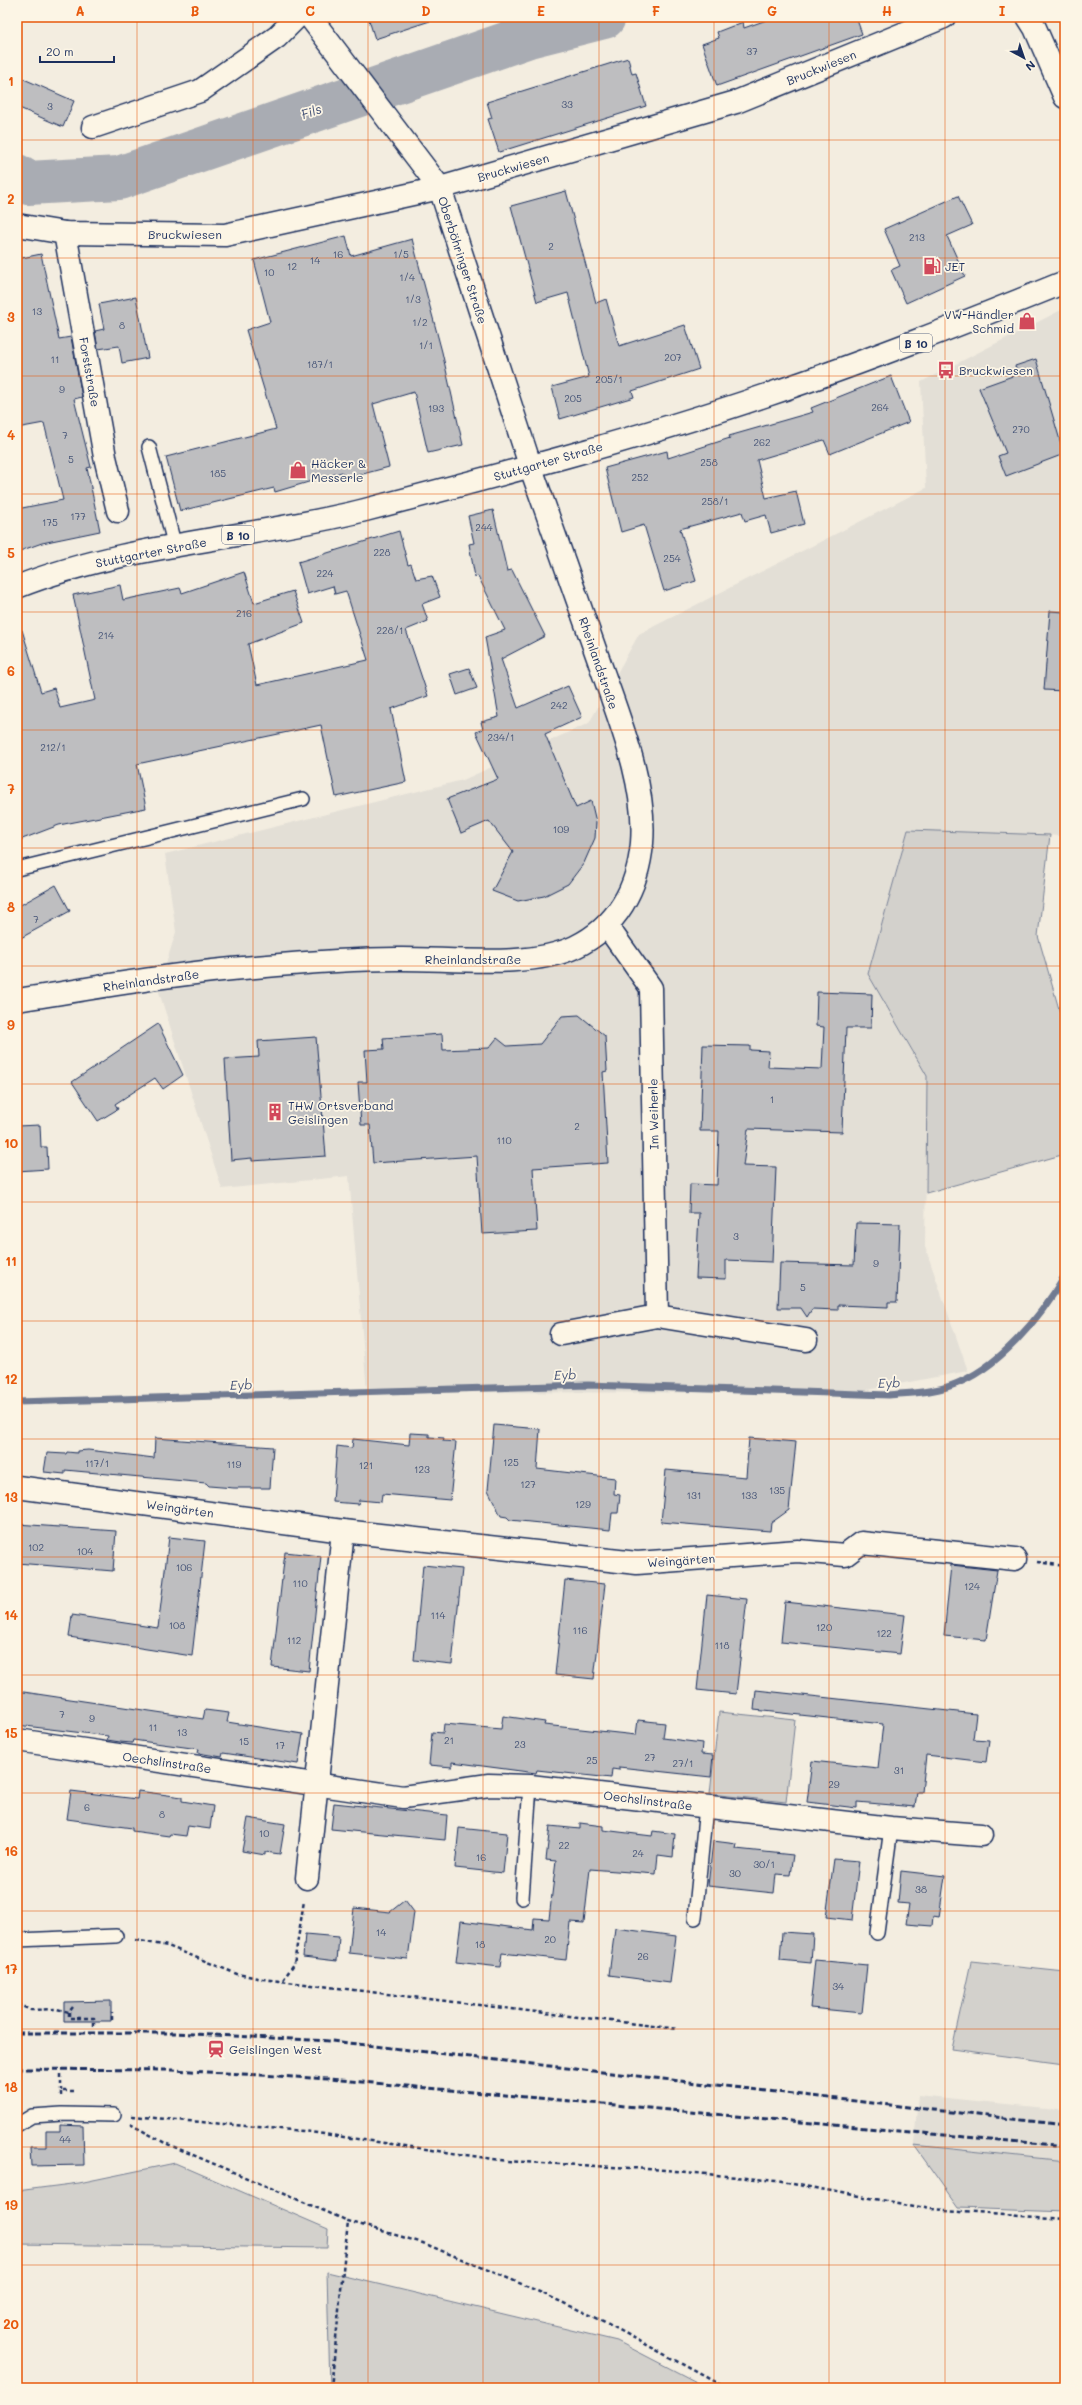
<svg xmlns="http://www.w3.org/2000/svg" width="1082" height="2405" viewBox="0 0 1082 2405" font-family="Mali,sans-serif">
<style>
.built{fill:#e3dfd6}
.green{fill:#d3d1cc;stroke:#778095}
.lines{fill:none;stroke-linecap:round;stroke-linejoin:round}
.stream{stroke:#707a91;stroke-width:7}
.river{stroke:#a9acb3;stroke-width:44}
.building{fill:#bebec0;stroke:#1b2f5e}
.service-casing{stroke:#1b2f5e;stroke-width:16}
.minor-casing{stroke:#1b2f5e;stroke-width:25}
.tertiary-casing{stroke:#1b2f5e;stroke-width:25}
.secondary-casing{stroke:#1b2f5e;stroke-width:25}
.primary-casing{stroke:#1b2f5e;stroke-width:25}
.path{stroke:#1b2f5e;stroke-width:2.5;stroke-dasharray:4 3;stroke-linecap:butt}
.service{stroke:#fcf5e5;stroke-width:13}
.minor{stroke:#fcf5e5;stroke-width:22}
.tertiary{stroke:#fcf5e5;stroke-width:22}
.secondary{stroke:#fcf5e5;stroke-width:22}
.primary{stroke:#fcf5e5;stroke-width:22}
.rail{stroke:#1b2f5e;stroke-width:3;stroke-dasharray:6 3;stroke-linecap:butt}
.grid{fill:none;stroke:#e8590c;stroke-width:1;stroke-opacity:0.55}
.labels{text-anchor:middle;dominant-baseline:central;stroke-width:3.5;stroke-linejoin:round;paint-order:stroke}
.number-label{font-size:10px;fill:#445376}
.shield{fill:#fcf5e5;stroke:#5e6a86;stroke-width:1}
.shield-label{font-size:11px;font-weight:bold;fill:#1b2f5e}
.street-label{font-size:12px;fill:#1b2f5e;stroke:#fcf5e5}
.poi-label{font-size:12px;fill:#1b2f5e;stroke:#fcf5e5;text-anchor:start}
.water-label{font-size:13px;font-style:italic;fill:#465478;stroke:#fcf5e5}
.neatline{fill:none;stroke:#e8590c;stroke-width:1.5}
.grid-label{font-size:13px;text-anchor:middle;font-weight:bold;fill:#e8590c}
</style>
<rect width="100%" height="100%" fill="#f3ede0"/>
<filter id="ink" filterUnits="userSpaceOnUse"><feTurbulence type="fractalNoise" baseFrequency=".025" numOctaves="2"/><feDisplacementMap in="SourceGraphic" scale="8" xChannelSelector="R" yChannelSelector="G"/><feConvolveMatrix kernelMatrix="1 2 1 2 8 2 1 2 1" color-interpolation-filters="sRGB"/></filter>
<g filter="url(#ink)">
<g class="built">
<path d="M1065 308V836L908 830 868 974 927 1076 925 1247 968 1371 851 1393 367 1392 349 1176 222 1189 158 989 176 932 165 854 463 780 589 723 639 634 926 488 921 382Z"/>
<path d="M918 2095 1065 2110V2161L914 2145Z"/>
</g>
<g class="green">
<path d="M908 830 1050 835 1038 936 1065 1030V1154L926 1193 927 1076 868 974Z"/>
<path d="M719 1712 795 1720 786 1802 710 1794Z"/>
<path d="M971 1962 1065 1972V2064L952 2049Z"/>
<path d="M914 2145 1065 2161V2211L958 2207Z"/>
<path d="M175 2163 328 2229 327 2248 17 2244V2191L79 2183Z"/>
<path d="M327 2272 617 2341 708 2388H330Z"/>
</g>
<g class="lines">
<path class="stream" d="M17 1402 588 1385 889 1395C909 1393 930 1393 950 1386 998 1370 1041 1317 1065 1275"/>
<path class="river" d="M17 176 28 183 119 178 529 36 604 17"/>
</g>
<g class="building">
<path d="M368 17H429L430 21 375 39Z"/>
<path d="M775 17H856L862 34 717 86 702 44 719 38 717 32 743 22 744 28Z"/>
<path d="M628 58 632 74 636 73 646 106 499 152 488 119 492 118 487 102Z"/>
<path d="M17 76 74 101 63 127 17 107Z"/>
<path d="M566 191 596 303 606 299 619 346 685 325 699 369 632 391 634 397 560 419 552 387 589 377 568 293 537 302 511 206Z"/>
<path d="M958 196 972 225 947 236 965 276 906 303 891 270 900 266 884 229Z"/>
<path d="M346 236 351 256 412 239 442 352 463 445 428 453 414 392 373 404 389 467 344 479 342 472 275 492 274 488 180 511 166 457 276 429 246 330 270 322 254 260Z"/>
<path d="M41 254 59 339 71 337 82 397 74 399 91 467 87 468 100 531 42 543 17 552V509L63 500 44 423 17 428V259Z"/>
<path d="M136 297 148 358 122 363 119 346 98 349 95 331 104 329 99 304Z"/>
<path d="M1036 359 1064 454 1006 476 998 456 1006 453 979 388 1018 374 1015 366Z"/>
<path d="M891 376 909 422 830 454 824 440 757 460 766 498 796 491 804 524 771 533 766 515 745 521 742 512 680 529 696 581 664 591 644 525 621 532 605 468 667 451 668 458 730 438 729 436 813 412 811 408Z"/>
<path d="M493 510 507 571 512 570 545 636 501 659 518 708 568 686 582 717 545 734 576 808 591 801 596 822 595 838 584 863 568 884 544 896 518 901 492 891 513 852 489 821 461 833 447 799 498 779 476 732 483 729 481 722 499 717 485 637 505 630 478 576 475 577 469 544 474 543 468 516Z"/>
<path d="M399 531 408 565 411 564 416 579 432 576 440 597 422 604 428 621 406 630 428 696 391 709 406 782 336 797 321 725 137 764 146 808 59 825 17 841V631L22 630 41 692 54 688 60 708 95 700 73 595 120 585 123 600 180 588 182 593 244 572 254 603 293 591 304 623 248 644 257 685 368 660 346 591 335 594 333 586 307 594 298 562Z"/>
<path d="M1050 611 1065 612V691L1044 690Z"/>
<path d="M469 668 477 688 457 695 450 674Z"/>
<path d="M56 885 70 911 17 940V907Z"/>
<path d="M817 992 872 994 871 1028H846L842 1132 748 1129 743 1166 776 1167 772 1262 726 1260V1279L696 1278 699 1213H689L690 1184 717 1185 719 1131H700L703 1045 750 1046V1050L769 1051 768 1067 822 1069 824 1027 816 1026Z"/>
<path d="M579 1015 605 1036 607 1071 603 1072 608 1163 533 1168 537 1231 482 1234 477 1156 373 1163 370 1125H361L358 1082H367L365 1050 384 1049 383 1038 442 1034 443 1050 489 1048 497 1038 507 1046 540 1044 562 1016Z"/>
<path d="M158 1024 183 1075 163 1089 155 1078 115 1104 118 1109 98 1121 72 1082Z"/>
<path d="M316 1037 326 1156 252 1161V1158L231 1160 225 1059 259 1057 258 1041Z"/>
<path d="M40 1125 41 1147H47L48 1169 17 1171V1126Z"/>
<path d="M856 1223 900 1224 897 1302H888V1307L838 1305V1310L812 1309 807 1317 801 1308H778L780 1263 854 1265Z"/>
<path d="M494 1425 540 1429 537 1469 615 1478 614 1494 620 1495 618 1513H612L610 1530 510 1520 507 1517 501 1516 488 1490Z"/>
<path d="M410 1433 429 1434V1437L444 1438 443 1441 456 1442 450 1500 382 1494 381 1502 359 1500 358 1504 333 1502 337 1446 352 1448 353 1439 409 1445Z"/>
<path d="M155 1438 273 1447 270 1488H234L209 1486 206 1483 65 1470V1474L44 1472 47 1453 66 1454 67 1452 77 1453V1451L88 1450 154 1458Z"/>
<path d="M749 1438 796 1442 789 1510 771 1523 770 1531 661 1522 666 1470 746 1477Z"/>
<path d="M17 1524 116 1531 113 1571 17 1563Z"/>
<path d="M169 1537 205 1541 192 1656 69 1637 72 1615 158 1628Z"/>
<path d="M285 1552 321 1556 309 1671 272 1667Z"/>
<path d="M423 1565 462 1569 452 1664 414 1660Z"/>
<path d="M951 1565 997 1570 986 1640 944 1636Z"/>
<path d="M565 1580 605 1584 594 1679 555 1675Z"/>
<path d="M707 1595 747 1599 736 1694 697 1690Z"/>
<path d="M785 1602 905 1615 900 1654 781 1642Z"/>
<path d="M756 1690 976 1714 973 1739 989 1740 986 1762 926 1755 922 1792H917L915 1807 857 1802V1808L807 1802 812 1761 878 1768 883 1724 754 1710Z"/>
<path d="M17 1691 203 1719 205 1710 229 1713 227 1722 303 1734 298 1764 223 1753 222 1757 198 1753 199 1749 133 1740 132 1743 120 1742 107 1740 108 1736 17 1725Z"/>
<path d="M503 1716 545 1722 544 1725 636 1735 638 1720 665 1723 663 1738 702 1743 701 1754 713 1755 711 1777 619 1767V1770L612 1769 611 1778 537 1770 536 1773 452 1762V1767L429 1765 432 1732 443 1733 444 1724 501 1729Z"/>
<path d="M71 1791 137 1799 138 1791 182 1797V1801L213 1806 210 1829 188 1826 186 1836 170 1834 169 1836 132 1831V1828L67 1819Z"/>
<path d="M334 1803 447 1815 445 1840 331 1829Z"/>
<path d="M248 1818 285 1824 280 1854 265 1852V1855L242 1851Z"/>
<path d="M580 1823 603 1826V1830L652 1836 653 1831 675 1834 673 1857 658 1855 656 1874 590 1869 584 1923 570 1922 566 1960 502 1953 500 1967 456 1962 461 1921 533 1930 534 1918 549 1919 556 1861 546 1860 550 1826 580 1829Z"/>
<path d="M459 1828 507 1833 503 1873 455 1868Z"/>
<path d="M713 1841 737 1844 736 1849 793 1855 790 1875 776 1874 774 1893 708 1886Z"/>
<path d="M834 1859 859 1861 852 1920 826 1917Z"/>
<path d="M901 1871 945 1876 939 1917 933 1916 932 1926 906 1924 909 1904 898 1903Z"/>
<path d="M405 1900 414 1912 408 1959 349 1953 354 1908 390 1912Z"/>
<path d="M615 1928 676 1936 670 1983 609 1975Z"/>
<path d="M782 1932 813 1934 811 1963 780 1960Z"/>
<path d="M305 1934 339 1937 337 1961 303 1957Z"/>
<path d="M815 1960 867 1965 862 2013 810 2008Z"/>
<path d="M111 2001V2021H64V2002Z"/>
<path d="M60 2125 83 2126 84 2165 31 2166 30 2147H46V2131H60Z"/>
</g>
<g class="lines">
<g class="service-casing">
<g id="service">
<path d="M149 447 175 547"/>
<path d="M17 869 303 799"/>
<path d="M522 1898 530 1786"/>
<path d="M695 1918 706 1807"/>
<path d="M877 1933 891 1828"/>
<path d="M17 1940 116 1936"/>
<path d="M17 2125 32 2116 62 2114 114 2115"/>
</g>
</g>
<g class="minor-casing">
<g id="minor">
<path d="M1028 17 1035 28 1065 97"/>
<path d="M93 127 200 91 277 37 297 17"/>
<path d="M17 225 65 233 225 235 440 188 736 102 944 17"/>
<path d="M65 233 105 457 118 511"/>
<path d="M607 926 651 988 657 1316 806 1340"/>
<path d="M561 1334 657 1316"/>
<path d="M17 1487 343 1531 637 1563 798 1551 845 1555 861 1543 1015 1559"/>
<path d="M17 1740 403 1797 489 1785 530 1786 891 1828 981 1835"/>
<path d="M307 1878 343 1531"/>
</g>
</g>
<g class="tertiary-casing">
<path id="tertiary" d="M310 17 440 188 531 468"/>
</g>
<g class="secondary-casing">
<path id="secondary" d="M17 1000C96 988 175 973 255 967 301 963 349 959 396 959 448 958 529 969 575 947 617 927 638 888 642 843 647 783 617 714 598 658 576 595 553 531 531 468"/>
</g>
<g class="primary-casing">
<path id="primary" d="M17 587C128 543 250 539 365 510 500 475 635 440 767 395 868 361 966 322 1065 282"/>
</g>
<g class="path">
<path d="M1037 1562 1065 1566"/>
<path d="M135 1940 168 1946 237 1974 263 1979 678 2029"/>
<path d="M283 1980 294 1964 304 1901"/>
<path d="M17 2004 31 2010 57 2009 69 2012 73 2007"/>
<path d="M69 2012V2018H94V2026"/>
<path d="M112 2020V2012"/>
<path d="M61 2074V2091"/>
<path d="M61 2096V2091H76"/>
<path d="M132 2116 303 2131 507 2161 666 2170 776 2181 931 2209 1065 2218"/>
<path d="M130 2124 165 2143 348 2221 423 2243 524 2285 601 2320 726 2388"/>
<path d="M331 2388 348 2221"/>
</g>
<use href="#service" class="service"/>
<use href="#minor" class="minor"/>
<use href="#tertiary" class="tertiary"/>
<use href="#secondary" class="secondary"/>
<use href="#primary" class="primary"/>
<g class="rail">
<path d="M17 2033H174L331 2041 1065 2125"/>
<path d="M17 2069 173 2070 329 2079 1065 2146"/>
</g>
</g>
</g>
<path class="grid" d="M137 17V2388M253 17V2388M368 17V2388M483 17V2388M599 17V2388M714 17V2388M829 17V2388M945 17V2388M17 140H1065M17 258H1065M17 376H1065M17 494H1065M17 612H1065M17 730H1065M17 848H1065M17 966H1065M17 1084H1065M17 1202H1065M17 1321H1065M17 1439H1065M17 1557H1065M17 1675H1065M17 1793H1065M17 1911H1065M17 2029H1065M17 2147H1065M17 2265H1065"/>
<defs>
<g id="fuel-bare" transform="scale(1.38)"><path d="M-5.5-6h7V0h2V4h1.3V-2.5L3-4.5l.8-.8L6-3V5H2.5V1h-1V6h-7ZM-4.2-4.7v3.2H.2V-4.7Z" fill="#d1495b" stroke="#fcf5e5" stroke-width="2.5" paint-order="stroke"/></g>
<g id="shop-bare" transform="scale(1.38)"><path d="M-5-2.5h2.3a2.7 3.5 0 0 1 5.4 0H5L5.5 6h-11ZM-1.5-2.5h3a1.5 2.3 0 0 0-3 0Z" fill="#d1495b" stroke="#fcf5e5" stroke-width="2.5" paint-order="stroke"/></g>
<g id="bus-bare" transform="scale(1.38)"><path d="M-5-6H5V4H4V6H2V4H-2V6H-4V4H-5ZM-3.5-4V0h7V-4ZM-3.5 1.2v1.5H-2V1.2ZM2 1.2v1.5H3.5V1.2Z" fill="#d1495b" stroke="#fcf5e5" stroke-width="2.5" paint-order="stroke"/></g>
<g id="building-bare" transform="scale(1.38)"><path d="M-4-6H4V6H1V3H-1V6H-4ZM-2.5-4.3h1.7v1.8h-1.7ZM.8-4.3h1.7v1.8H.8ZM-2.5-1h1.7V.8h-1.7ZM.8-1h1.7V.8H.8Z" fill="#d1495b" stroke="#fcf5e5" stroke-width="2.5" paint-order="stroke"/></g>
<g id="station-bare" transform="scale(1.38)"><path d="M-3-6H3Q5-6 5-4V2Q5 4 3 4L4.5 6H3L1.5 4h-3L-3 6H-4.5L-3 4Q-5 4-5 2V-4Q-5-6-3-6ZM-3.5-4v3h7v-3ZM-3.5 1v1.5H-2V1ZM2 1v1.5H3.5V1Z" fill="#d1495b" stroke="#fcf5e5" stroke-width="2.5" paint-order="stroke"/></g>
</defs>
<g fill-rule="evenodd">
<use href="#fuel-bare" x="932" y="266"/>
<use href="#shop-bare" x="1027" y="321"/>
<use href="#bus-bare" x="946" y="370"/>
<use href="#shop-bare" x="298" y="470"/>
<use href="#building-bare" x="275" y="1112"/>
<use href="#station-bare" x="216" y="2049"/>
</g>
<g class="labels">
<g class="number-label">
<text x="752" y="51">37</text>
<text x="567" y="104">33</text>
<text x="50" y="106">3</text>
<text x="917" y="237">213</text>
<text x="551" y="246">2</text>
<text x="338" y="254">16</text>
<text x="401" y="254">1/5</text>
<text x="315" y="260">14</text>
<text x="292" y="266">12</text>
<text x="269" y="272">10</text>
<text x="407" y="277">1/4</text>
<text x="413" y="299">1/3</text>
<text x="37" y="311">13</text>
<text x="420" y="322">1/2</text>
<text x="122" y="325">8</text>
<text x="426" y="345">1/1</text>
<text x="673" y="357">207</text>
<text x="55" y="359">11</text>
<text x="320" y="364">187/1</text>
<text x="609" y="379">205/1</text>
<text x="62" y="389">9</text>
<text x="573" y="398">205</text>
<text x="880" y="407">264</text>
<text x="436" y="408">193</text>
<text x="1021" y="429">270</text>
<text x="65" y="435">7</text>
<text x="762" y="442">262</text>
<text x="71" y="459">5</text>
<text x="709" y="462">258</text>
<text x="218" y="473">185</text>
<text x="640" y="477">252</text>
<text x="715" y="501">258/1</text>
<text x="78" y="516">177</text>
<text x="50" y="522">175</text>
<text x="484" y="527">244</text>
<text x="382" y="552">228</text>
<text x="672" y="558">254</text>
<text x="325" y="573">224</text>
<text x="244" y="613">216</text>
<text x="390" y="630">228/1</text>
<text x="106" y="635">214</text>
<text x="559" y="705">242</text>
<text x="501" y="737">234/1</text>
<text x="53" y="747">212/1</text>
<text x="561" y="829">109</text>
<text x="36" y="919">7</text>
<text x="772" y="1099">1</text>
<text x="577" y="1126">2</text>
<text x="504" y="1140">110</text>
<text x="736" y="1236">3</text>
<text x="876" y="1263">9</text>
<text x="803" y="1287">5</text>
<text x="511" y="1462">125</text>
<text x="97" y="1463">117/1</text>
<text x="234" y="1464">119</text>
<text x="366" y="1465">121</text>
<text x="422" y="1469">123</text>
<text x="528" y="1484">127</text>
<text x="777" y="1490">135</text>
<text x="694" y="1495">131</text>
<text x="749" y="1495">133</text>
<text x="583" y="1504">129</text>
<text x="36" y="1547">102</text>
<text x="85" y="1551">104</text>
<text x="184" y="1567">106</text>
<text x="300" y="1583">110</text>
<text x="972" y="1586">124</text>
<text x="438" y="1615">114</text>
<text x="177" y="1625">108</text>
<text x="824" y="1627">120</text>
<text x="580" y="1630">116</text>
<text x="884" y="1633">122</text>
<text x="294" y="1640">112</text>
<text x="722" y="1645">118</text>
<text x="62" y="1714">7</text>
<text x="92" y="1718">9</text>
<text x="153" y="1727">11</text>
<text x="182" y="1732">13</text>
<text x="449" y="1740">21</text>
<text x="244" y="1741">15</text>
<text x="520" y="1744">23</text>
<text x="280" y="1745">17</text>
<text x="650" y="1757">27</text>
<text x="592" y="1760">25</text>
<text x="683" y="1763">27/1</text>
<text x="899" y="1770">31</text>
<text x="834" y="1784">29</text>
<text x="87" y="1807">6</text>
<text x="162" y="1814">8</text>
<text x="264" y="1833">10</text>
<text x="564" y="1845">22</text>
<text x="638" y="1853">24</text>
<text x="481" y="1857">16</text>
<text x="764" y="1864">30/1</text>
<text x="735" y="1873">30</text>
<text x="921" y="1889">38</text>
<text x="381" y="1932">14</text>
<text x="550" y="1939">20</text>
<text x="480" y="1944">18</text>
<text x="643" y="1956">26</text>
<text x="838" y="1986">34</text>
<text x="65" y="2139">44</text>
</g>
<g class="shield">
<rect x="900" y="334" width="32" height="18" rx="3"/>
<rect x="222" y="526" width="32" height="18" rx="3"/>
</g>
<g class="shield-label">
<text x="916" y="343">B 10</text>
<text x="238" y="535">B 10</text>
</g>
<g class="street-label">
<text transform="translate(821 67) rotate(-22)">Bruckwiesen</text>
<text transform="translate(513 167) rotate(-16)">Bruckwiesen</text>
<text x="185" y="234">Bruckwiesen</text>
<text transform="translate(463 260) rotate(72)">Oberböhringer Straße</text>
<text transform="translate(90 372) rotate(80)">Forststraße</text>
<text transform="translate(548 461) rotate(-16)">Stuttgarter Straße</text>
<text transform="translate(151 552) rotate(-11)">Stuttgarter Straße</text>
<text transform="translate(599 663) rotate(71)">Rheinlandstraße</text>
<text x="473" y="959">Rheinlandstraße</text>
<text transform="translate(151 980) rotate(-8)">Rheinlandstraße</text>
<text transform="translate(653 1114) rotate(-91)">Im Weiherle</text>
<text transform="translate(180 1508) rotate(8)">Weingärten</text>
<text transform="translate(681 1560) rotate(-4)">Weingärten</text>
<text transform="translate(167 1762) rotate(8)">Oechslinstraße</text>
<text transform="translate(648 1800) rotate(7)">Oechslinstraße</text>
</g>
<g class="poi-label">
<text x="945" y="266">JET</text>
<text x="1014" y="314" text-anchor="end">VW-Händler<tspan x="1014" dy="14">Schmid</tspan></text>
<text x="959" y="370">Bruckwiesen</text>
<text x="311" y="463">Häcker &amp;<tspan x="311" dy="14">Messerle</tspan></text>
<text x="288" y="1105">THW Ortsverband<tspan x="288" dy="14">Geislingen</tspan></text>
<text x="229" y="2049">Geislingen West</text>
</g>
<g class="water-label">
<text transform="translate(311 111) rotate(-19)">Fils</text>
<text transform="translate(565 1374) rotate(-2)">Eyb</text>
<text transform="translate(889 1382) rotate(-2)">Eyb</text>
<text transform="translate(241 1384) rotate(-2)">Eyb</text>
</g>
</g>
<rect width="1082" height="2405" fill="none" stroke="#fcf5e5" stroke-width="44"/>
<g transform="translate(1024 58) rotate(140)" stroke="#fcf5e5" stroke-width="3" paint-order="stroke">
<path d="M0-3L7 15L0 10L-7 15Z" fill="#1b2f5e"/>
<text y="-6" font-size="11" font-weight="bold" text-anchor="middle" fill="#1b2f5e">N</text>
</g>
<path d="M40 56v6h74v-6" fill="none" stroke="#1b2f5e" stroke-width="2"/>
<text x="46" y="56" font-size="12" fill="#1b2f5e" stroke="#fcf5e5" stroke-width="3" paint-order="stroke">20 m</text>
<rect x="22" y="22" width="1038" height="2361" class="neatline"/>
<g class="grid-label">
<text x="80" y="16">A</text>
<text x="195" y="16">B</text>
<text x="310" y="16">C</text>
<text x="426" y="16">D</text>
<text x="541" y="16">E</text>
<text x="656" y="16">F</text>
<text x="772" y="16">G</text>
<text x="887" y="16">H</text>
<text x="1002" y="16">I</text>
<text x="11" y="86">1</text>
<text x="11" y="204">2</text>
<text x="11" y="322">3</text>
<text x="11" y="440">4</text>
<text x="11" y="558">5</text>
<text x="11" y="676">6</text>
<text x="11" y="794">7</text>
<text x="11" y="912">8</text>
<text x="11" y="1030">9</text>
<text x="11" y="1148">10</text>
<text x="11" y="1266">11</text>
<text x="11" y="1384">12</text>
<text x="11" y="1502">13</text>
<text x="11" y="1620">14</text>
<text x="11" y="1738">15</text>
<text x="11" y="1856">16</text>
<text x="11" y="1974">17</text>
<text x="11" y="2092">18</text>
<text x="11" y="2210">19</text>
<text x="11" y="2329">20</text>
</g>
</svg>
